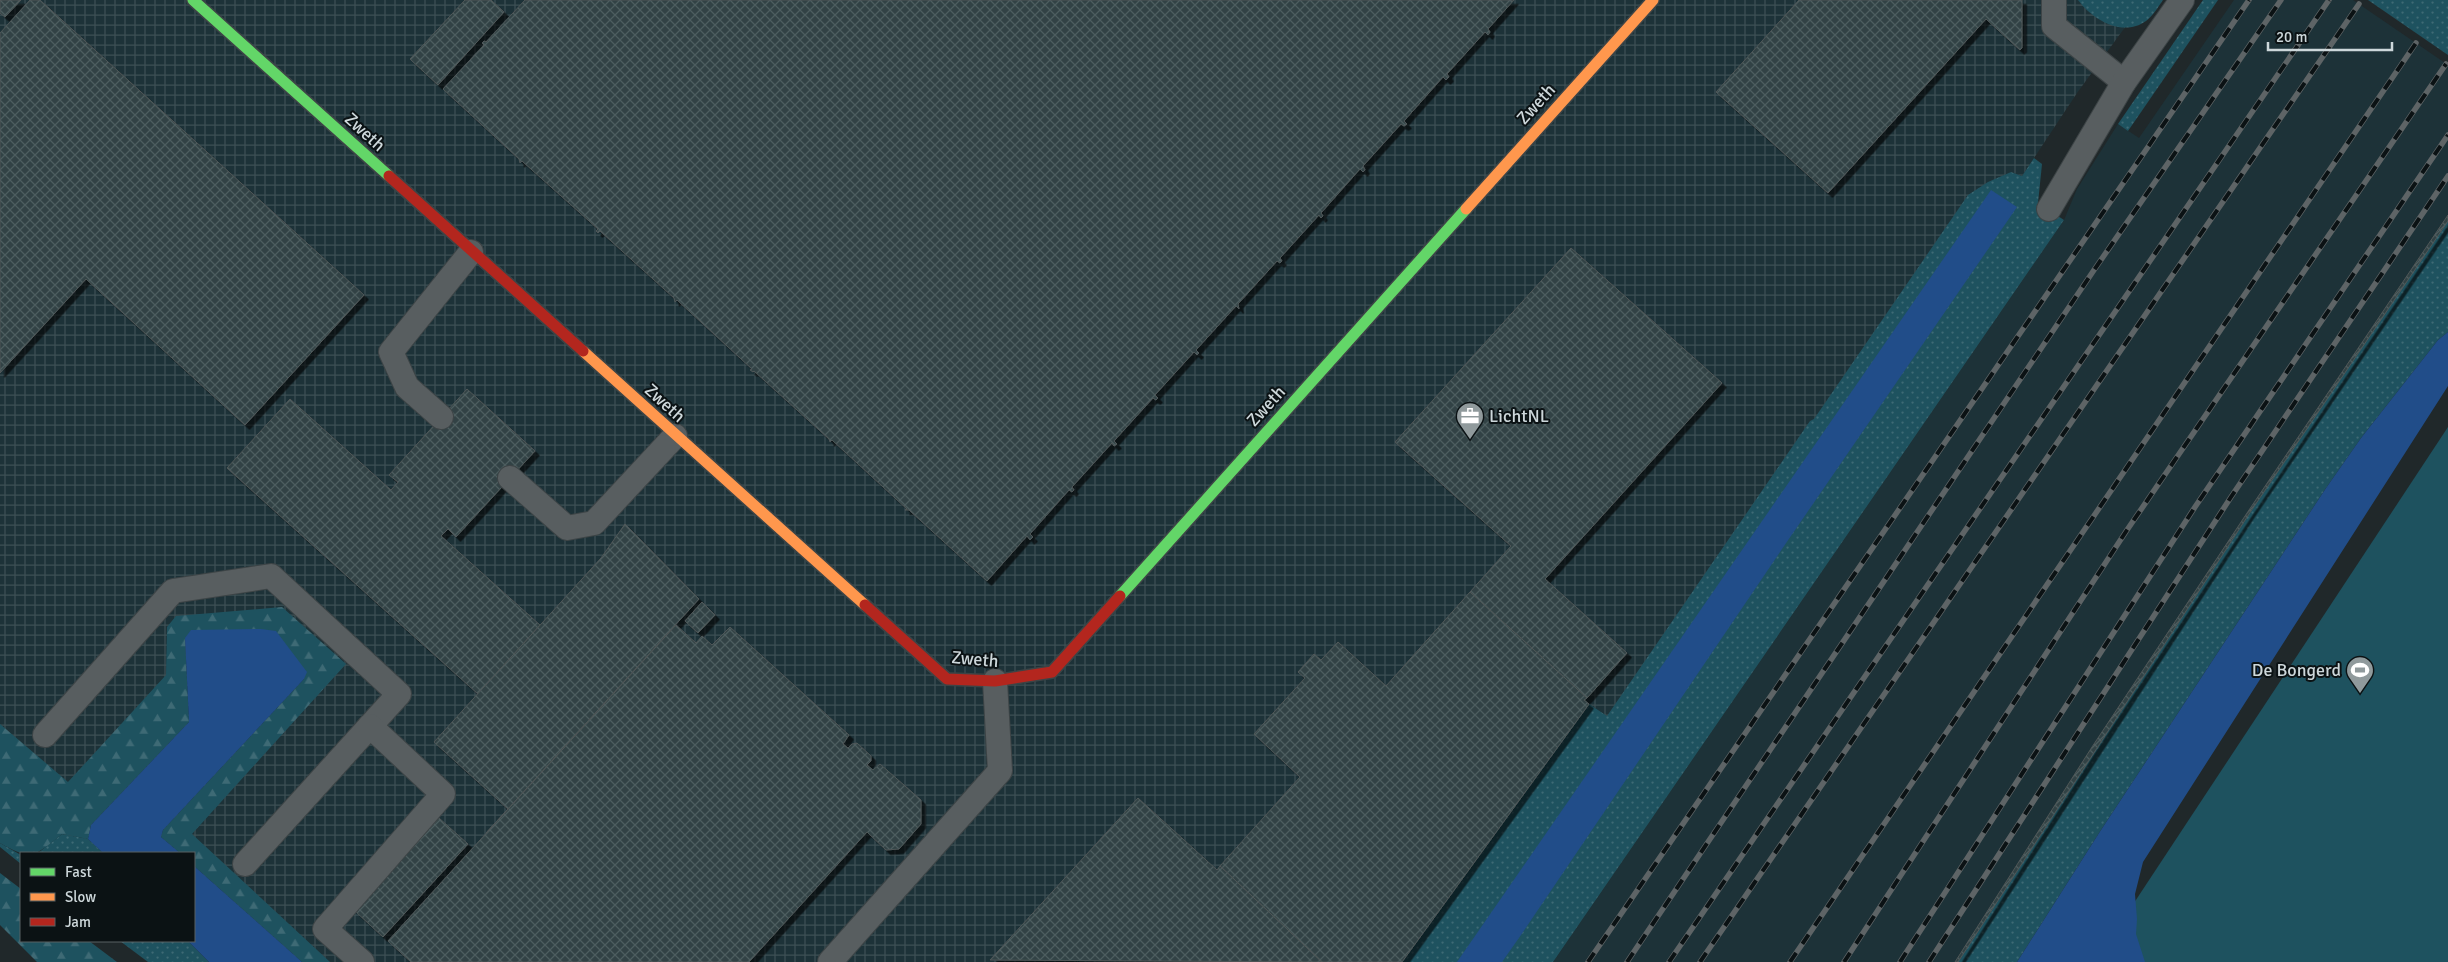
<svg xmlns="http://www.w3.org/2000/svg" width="2448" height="962" viewBox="0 0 2448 962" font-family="Signika,sans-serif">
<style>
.built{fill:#1d3238}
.industrial{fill:url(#industrial-grid)}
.grass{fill:url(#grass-dots)}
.forest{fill:url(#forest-firs)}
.pitch{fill:#1e525f}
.water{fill:#214d89}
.building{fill:url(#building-cross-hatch);stroke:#505758;filter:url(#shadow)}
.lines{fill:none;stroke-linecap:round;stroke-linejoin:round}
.lane-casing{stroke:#3d4446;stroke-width:26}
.fast-casing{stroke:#3d4446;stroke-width:14}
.slow-casing{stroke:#3d4446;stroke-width:14}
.jam-casing{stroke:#3d4446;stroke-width:14}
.lane{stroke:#585e60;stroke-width:24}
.fast{stroke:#63d668;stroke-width:11}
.slow{stroke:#ff974d;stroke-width:11}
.jam{stroke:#b3261e;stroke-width:11}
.rail-casing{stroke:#5e6466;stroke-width:5.5}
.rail{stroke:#0b1214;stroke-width:4;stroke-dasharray:11;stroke-linecap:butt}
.labels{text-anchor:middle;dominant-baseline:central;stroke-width:4;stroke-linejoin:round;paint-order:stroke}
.street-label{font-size:18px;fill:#cdd7da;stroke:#0b1214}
.poi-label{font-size:18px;fill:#cdd7da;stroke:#0b1214;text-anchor:start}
</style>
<defs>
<pattern id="industrial-grid" width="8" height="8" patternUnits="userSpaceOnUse" patternTransform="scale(1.25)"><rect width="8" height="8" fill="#1d3238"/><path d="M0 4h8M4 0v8" fill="none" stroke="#3d4f54"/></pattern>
<pattern id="grass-dots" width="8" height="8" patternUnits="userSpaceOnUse" patternTransform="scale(1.25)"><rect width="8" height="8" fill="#1e525f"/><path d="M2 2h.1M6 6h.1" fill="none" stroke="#3e6a75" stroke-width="1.8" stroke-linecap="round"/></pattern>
<pattern id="forest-firs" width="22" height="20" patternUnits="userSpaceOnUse" patternTransform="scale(1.25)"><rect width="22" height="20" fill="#1e525f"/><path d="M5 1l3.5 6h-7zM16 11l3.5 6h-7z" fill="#3e6a75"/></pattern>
<pattern id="building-cross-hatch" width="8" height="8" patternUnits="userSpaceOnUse" patternTransform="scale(1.25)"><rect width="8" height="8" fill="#304345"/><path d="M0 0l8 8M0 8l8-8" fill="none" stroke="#4d5d5f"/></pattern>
<filter id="shadow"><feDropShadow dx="4.5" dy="4.5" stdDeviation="0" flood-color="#0009"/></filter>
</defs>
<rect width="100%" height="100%" fill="#20282a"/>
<path class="built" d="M2234 0H2353L2448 65V215L2249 510 2092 747 1955 962H1553L2064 220 2077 189 2118 124 2139 138Z"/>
<path class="industrial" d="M0 0H2142V4L2077 93 2022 176 2011 172 1984 185 1609 718 1589 704 1402 962H216L194 941V853H85L0 777Z"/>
<g class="grass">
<path d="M2078 0H2163C2158 7 2153 16 2146 21 2122 38 2092 19 2078 0Z"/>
<path d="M2203 0H2218L2128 131 2118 124Z"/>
<path d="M2368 0H2448V55Z"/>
<path d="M2034 158 2042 164 2038 203 2064 220 1553 962H1402L1589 704 1607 716 1810 421 1814 419 1968 195 1988 182 2011 172 2022 176Z"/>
<path d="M2448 220V332L2438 340 2361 438 2326 488 2099 833 2017 962H1958L2251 511Z"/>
<path d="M62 834 88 839 103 853H38Z"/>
<path d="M0 843 21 855V864L0 847Z"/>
<path d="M120 941H188L209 962H148Z"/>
</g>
<g class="forest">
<path d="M282 607 346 664 192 834 330 962H302L194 866V853H180L161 837 163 830 304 679 185 638 189 722 91 825 88 839 62 834C34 857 32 861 0 843V724L68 782 166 675 167 627 176 616Z"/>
<path d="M0 873 21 889V941H89L117 962H37L0 925Z"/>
</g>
<path class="pitch" d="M2448 427V962H2095Z"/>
<g class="water">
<path d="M1991 190 2017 207 1782 549 1521 935 1502 962H1457Z"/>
<path d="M2448 332V386L2143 862 2135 894 2137 919 2136 934 2145 962H2017L2099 833 2326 488 2361 438 2438 340Z"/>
<path d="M261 629 276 631 307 672 304 679 163 830 161 837 180 853H103L88 839 91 825 189 722 185 638 191 630Z"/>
<path d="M194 866 302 962H209L188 941H194Z"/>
</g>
<g class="building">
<path d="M0 0H21L5 17 0 13Z"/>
<path d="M30 0H40L364 295 245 425 86 279 0 373V33Z"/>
<path d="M465 0H491L504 12 438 85 410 59Z"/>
<path d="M525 0H1514L1488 29 1490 32 1488 35 1485 32 1447 74 1449 77 1446 80 1443 77 1404 121 1407 124 1404 126 1401 124 1363 166 1365 170 1363 172 1360 169 1321 213 1323 216 1321 218 1319 215 1280 258 1282 261 1280 263 1277 261 1238 304 1239 309 1236 306 1196 350 1199 353 1197 355 1194 352 1155 395 1158 398 1156 400 1153 398 1114 441 1117 444 1114 446 1112 443 1072 487 1074 490 1072 492 1069 490 1030 534 1033 537 1030 540 1027 536 987 581 909 510H905L907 509 832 440 830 442 829 439 754 371 753 372 750 370 752 369 677 300 675 302 674 298 600 231 598 233 596 231 598 229 522 161 520 163 519 159 443 89 484 45 482 43 484 41 486 42Z"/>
<path d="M1799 0H2022V48L2020 50 1986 19 1828 193 1716 92Z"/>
<path d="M2448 215V221L2251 511 1958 962H1955L2092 747 2249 510Z"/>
<path d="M1571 248 1722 383 1545 579 1627 653 1587 698 1470 592 1511 546 1395 442Z"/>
<path d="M467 389 535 451 456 537 448 529 441 536 540 625 478 694 227 468 290 399 391 490 398 482 389 475Z"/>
<path d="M625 524 699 599 486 833 508 809 434 742 601 558Z"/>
<path d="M1470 592 1587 698 1584 700 1589 704 1402 962H1322L1220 866 1300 777 1254 734 1305 678 1298 672 1314 654 1321 660 1338 642 1386 686Z"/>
<path d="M702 602 715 615 698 633 685 621Z"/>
<path d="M676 625 696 643 702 636 712 645 730 627 849 735 843 744 848 748 852 744 857 743 871 756V761L867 765 873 770 880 764 921 800V824L899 849 886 850 867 832 749 962H411L388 941Z"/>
<path d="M1138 798 1217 870 1220 866 1322 962 990 960Z"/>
<path d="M439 818 468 844 383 937 355 911Z"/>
</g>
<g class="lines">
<g class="lane-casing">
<g id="lane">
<path d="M2054 0V26L2124 82"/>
<path d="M2049 209 2124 82 2182 0"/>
<path d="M441 417 407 387 391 352 471 252"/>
<path d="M510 478 567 528 594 523 675 436"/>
<path d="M45 735 173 591 271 576 399 694 245 864"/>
<path d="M362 962 325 929 443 794 370 726"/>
<path d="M830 962 1000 771 995 681"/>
</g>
</g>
<g class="fast-casing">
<g id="fast">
<path d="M193 0 389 176"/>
<path d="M1120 596 1466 209"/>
</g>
</g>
<g class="slow-casing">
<g id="slow">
<path d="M1466 209 1653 0"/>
<path d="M583 351 865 605"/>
</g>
</g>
<g class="jam-casing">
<g id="jam">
<path d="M389 176 583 351"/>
<path d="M865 605 947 679 995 681 1052 672 1120 596"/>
</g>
</g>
<use href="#lane" class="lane"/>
<use href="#fast" class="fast"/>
<use href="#slow" class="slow"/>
<use href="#jam" class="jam"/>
<g class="rail-casing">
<g id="rail">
<path d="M1588 962 2249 0"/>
<path d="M1627 962 2094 270 2281 0"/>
<path d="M1669 962 2329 0"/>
<path d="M1700 962 2359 4"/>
<path d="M1790 962 2416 43"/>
<path d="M1844 962 2127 530 2446 64"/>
<path d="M1900 962 2195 507 2448 135"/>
<path d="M1929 962 2231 497 2448 176"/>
</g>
</g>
<use href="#rail" class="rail"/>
</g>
<defs>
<g id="office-pin" transform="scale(1.4375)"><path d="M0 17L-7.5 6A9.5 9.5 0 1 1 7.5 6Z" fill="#909a9c" stroke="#0b1214"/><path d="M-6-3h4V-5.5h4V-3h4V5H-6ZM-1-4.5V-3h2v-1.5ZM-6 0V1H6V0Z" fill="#fff"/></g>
<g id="stadium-pin" transform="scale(1.4375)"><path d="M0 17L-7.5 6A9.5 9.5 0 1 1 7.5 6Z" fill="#909a9c" stroke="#0b1214"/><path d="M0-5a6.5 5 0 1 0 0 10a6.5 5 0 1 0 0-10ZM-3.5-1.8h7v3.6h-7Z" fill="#fff"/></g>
</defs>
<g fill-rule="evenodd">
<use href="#office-pin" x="1470" y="416"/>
<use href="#stadium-pin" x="2360" y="670"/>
</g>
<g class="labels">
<g class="street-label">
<text transform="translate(1536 104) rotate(-48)">Zweth</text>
<text transform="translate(365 132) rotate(42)">Zweth</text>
<text transform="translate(665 403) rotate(42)">Zweth</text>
<text transform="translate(1266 406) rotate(-48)">Zweth</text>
<text transform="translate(975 659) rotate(5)">Zweth</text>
</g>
<g class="poi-label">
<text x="1489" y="416">LichtNL</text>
<text x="2341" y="670" text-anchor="end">De Bongerd</text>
</g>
</g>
<rect x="20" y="852" width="175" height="90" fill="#0b1214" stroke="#596163"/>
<rect x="30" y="868" width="25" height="8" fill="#63d668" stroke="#596163"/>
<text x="65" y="877" font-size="15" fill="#cdd7da">Fast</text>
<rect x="30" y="893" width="25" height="8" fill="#ff974d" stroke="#596163"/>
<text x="65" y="902" font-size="15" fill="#cdd7da">Slow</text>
<rect x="30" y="918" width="25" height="8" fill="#b3261e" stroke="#596163"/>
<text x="65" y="927" font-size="15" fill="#cdd7da">Jam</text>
<path d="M2268 42v8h124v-8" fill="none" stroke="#cdd7da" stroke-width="2.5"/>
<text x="2276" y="42" font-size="15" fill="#cdd7da" stroke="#0b1214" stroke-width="4" paint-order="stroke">20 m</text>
</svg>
